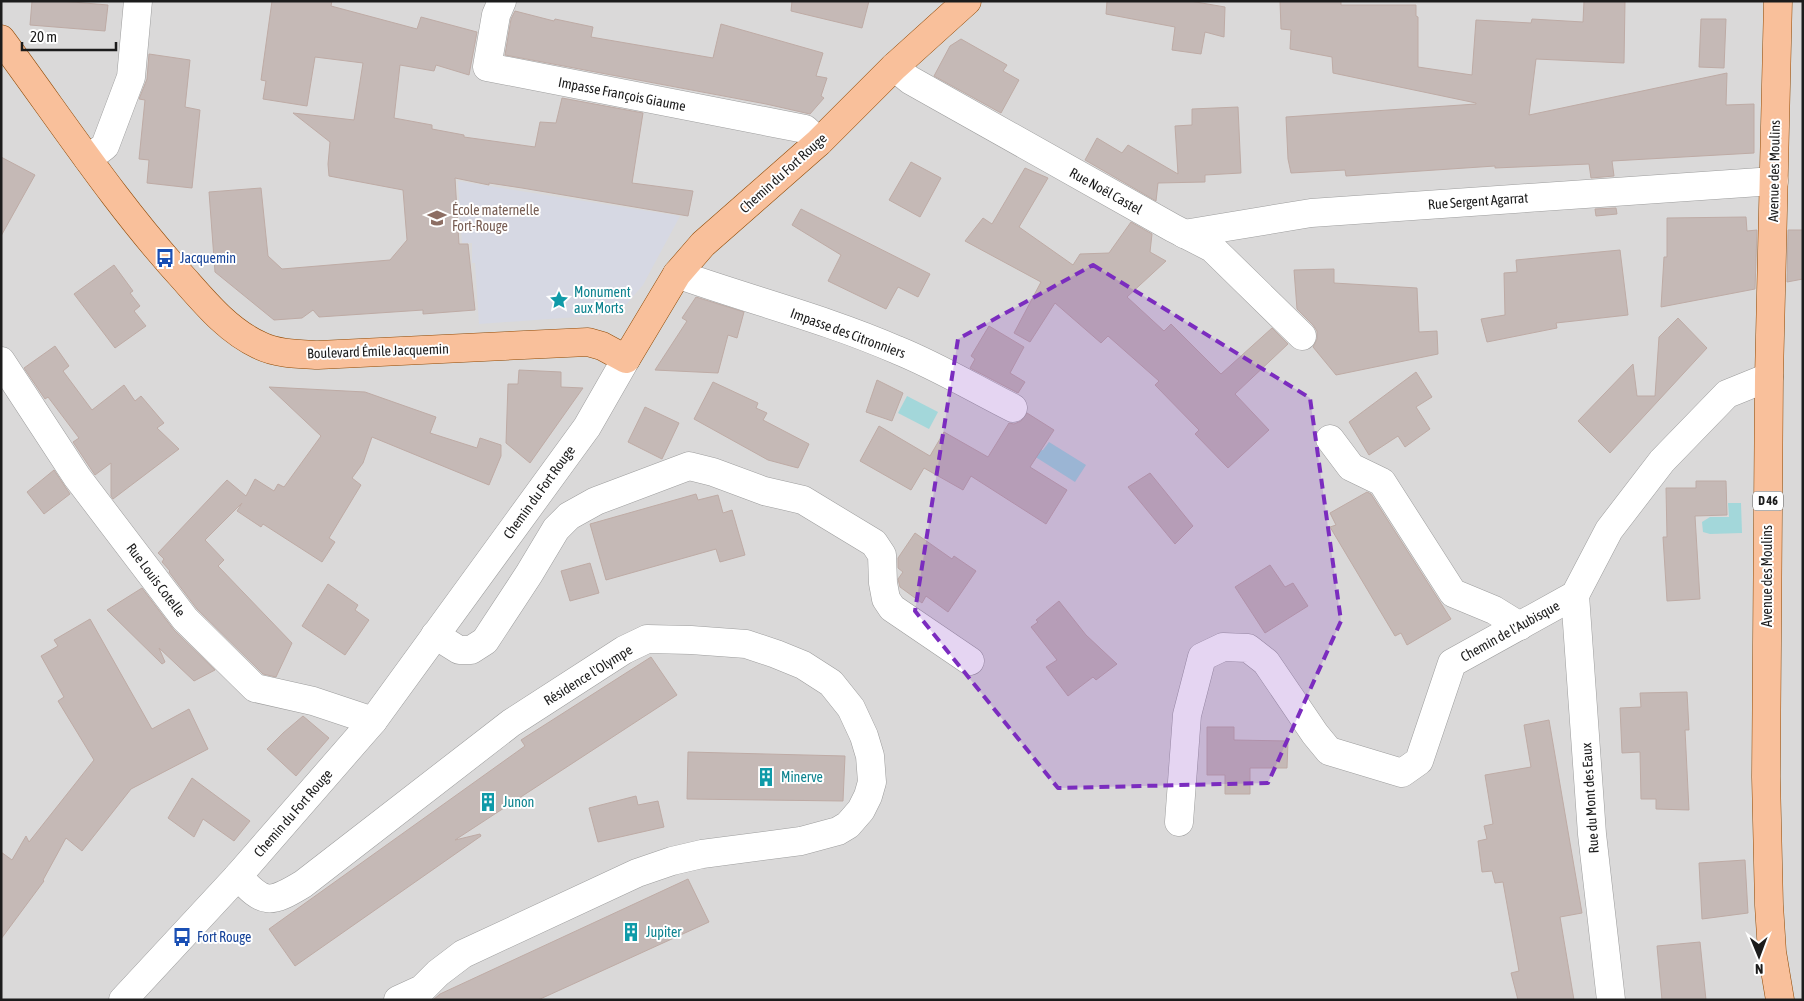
<svg xmlns="http://www.w3.org/2000/svg" width="1804" height="1001" viewBox="0 0 1804 1001" font-family="'Asap Condensed',sans-serif">
<style>
.residential{fill:#dad9d9}
.plaza{fill:#d6d8e3}
.water{fill:#a3d7da}
.building{fill:#c5b9b6;stroke:#beaba5}
.lines{fill:none;stroke-linecap:round;stroke-linejoin:round}
.minor-casing{stroke:#9d9d9d;stroke-width:29}
.major-casing{stroke:#904904;stroke-width:29}
.minor{stroke:#fff;stroke-width:28}
.major{stroke:#f9c09b;stroke-width:28}
.marked{fill:#7b2cbf;fill-opacity:0.2;stroke:#7b2cbf;stroke-width:4;stroke-dasharray:10 6;stroke-linejoin:round}
.labels{text-anchor:middle;dominant-baseline:central;stroke-width:4;stroke-linejoin:round;paint-order:stroke}
.shield{fill:#fff;stroke:#606060;stroke-width:1}
.shield-label{font-size:12px;font-weight:bold;fill:#1c1c1c}
.street-label{font-size:14px;fill:#1c1c1c;stroke:#fff}
.education-label{font-size:14px;fill:#785e54;stroke:#fff;text-anchor:start}
.transit-label{font-size:14px;fill:#164399;stroke:#fff;text-anchor:start}
.culture-label{font-size:14px;fill:#0d838f;stroke:#fff;text-anchor:start}
</style>
<rect width="100%" height="100%" fill="#ede7e2"/>
<rect class="residential" x="1" y="1" width="1802" height="999"/>
<path class="plaza" d="M458 181 680 216 643 285 618 314 479 324 475 263H472V243H462Z"/>
<g class="water">
<path d="M907 396 938 412 929 429 898 413Z"/>
<path d="M1049 442 1086 465 1075 482 1034 456 1037 451 1043 450Z"/>
<path d="M1728 503H1741L1742 533 1710 534 1703 532 1702 522 1710 517H1729Z"/>
</g>
<g class="building">
<path d="M32 1H61L108 5 105 31 30 25Z"/>
<path d="M272 1H332L331 6 417 29 421 17 477 32 469 75 436 65 434 71 400 65 394 118 432 125V129L464 135V137L535 147 540 122 556 123 562 98 643 113 632 183 693 191 688 216 522 188 489 183V185L455 178 459 244H468L475 310 423 314V310L319 317 313 310 302 318 274 320 215 272 209 192 261 188 268 256 282 269 390 260 407 240 403 190 329 176 328 164 330 142 293 113 354 120 363 63 315 57 307 106 263 99 266 81 261 80Z"/>
<path d="M792 1H869L862 28 791 11Z"/>
<path d="M1107 1H1190L1225 7 1224 37 1205 32 1201 54 1172 50 1175 27 1106 14Z"/>
<path d="M1280 1H1341V5H1416V16L1418 17V67L1472 75 1476 20 1531 23 1532 19 1583 22 1584 1H1625L1624 63 1536 59 1529 115 1727 73 1726 105 1754 104V153L1612 161 1614 176 1591 178 1589 164 1495 168V166L1346 176 1345 170 1291 173 1288 159 1286 117 1476 104V103L1333 73 1332 57 1290 49 1291 30 1281 29Z"/>
<path d="M515 11 554 21 555 19 593 27 591 37 713 58 721 24 823 53 816 76 827 78 821 96 824 98 810 114 766 104 505 55 511 19Z"/>
<path d="M1701 19H1726L1724 68 1699 67Z"/>
<path d="M961 39 1007 65 1003 71 1019 80 1001 113 934 76 950 46Z"/>
<path d="M149 54 190 60 185 107 200 110 192 188 147 183 149 160 139 159 145 100 139 99 147 79Z"/>
<path d="M1238 107 1241 173 1205 175V182L1158 183 1156 201 1085 160 1097 138 1122 153 1128 145 1178 174 1175 126 1192 125V109Z"/>
<path d="M1 157 35 175 1 236Z"/>
<path d="M911 162 941 178 920 217 889 200Z"/>
<path d="M1025 168 1048 178 1019 227 1073 265 1080 254 1109 253 1131 222 1152 234 1150 252 1166 261 1127 297 1164 331 1171 324 1221 374 1272 328 1288 344 1235 394 1269 430 1228 468 1195 434 1199 430 1155 385 1159 381 1108 336 1101 343 1055 303 1030 342 1014 333 1041 282 965 241 983 218 992 224Z"/>
<path d="M1616 208 1617 214 1596 216 1595 209Z"/>
<path d="M801 209 930 274 918 297 898 287 886 309 828 281 841 255 792 225Z"/>
<path d="M1746 217 1747 231 1757 230 1755 289 1661 307 1664 257H1667V218Z"/>
<path d="M1788 230H1803V279L1787 282Z"/>
<path d="M1620 250 1628 315 1556 323 1557 328 1487 342 1481 319 1505 315 1504 273 1517 272 1516 260Z"/>
<path d="M114 265 133 291 130 293 140 306 134 311 146 326 115 348 74 294Z"/>
<path d="M1334 269V283L1417 288 1419 332 1437 331 1438 354 1336 375 1313 347 1317 339V331L1313 325 1297 309 1294 270Z"/>
<path d="M696 297 744 312 737 338 728 335 718 373 655 370 687 321 682 318Z"/>
<path d="M1678 318 1707 348 1610 453 1578 421 1633 364 1637 396H1655L1659 337Z"/>
<path d="M989 326 1024 347 1010 373 1025 382 1018 393 970 368 975 359 971 356Z"/>
<path d="M55 346 69 366 63 371 92 410 124 385 135 401 141 396 164 423 157 428 179 449 113 499 111 496V463L95 475 73 442 79 438 48 397 45 399 24 368Z"/>
<path d="M519 370 561 372V387L583 388 530 463 506 443 508 384H518Z"/>
<path d="M1416 372 1432 397 1416 407 1430 429 1405 447 1398 436 1369 455 1349 422Z"/>
<path d="M877 380 903 393 892 421 866 412Z"/>
<path d="M713 382 758 403 756 408 767 413 763 420 809 444 798 468 768 460 694 419Z"/>
<path d="M269 387 365 392 436 417 430 433 477 448 480 438 501 445V456L489 485 372 437 363 463 352 478 361 485 329 538 335 542 322 562 263 524 261 527 237 511 242 503 205 540 224 560 218 566 292 643 276 677 263 674 197 609 169 572 170 571 162 562 164 559 158 553 227 480 246 496 255 479 274 491 278 484 284 487 321 436Z"/>
<path d="M645 407 679 423 662 459 628 442Z"/>
<path d="M1027 413 1054 430 1030 467 1067 490 1046 524 971 476 963 490 924 468 911 490 860 461 879 426 930 456 944 432 988 457 1009 423 1014 424 1021 421Z"/>
<path d="M54 470 70 494 44 514 27 492Z"/>
<path d="M1150 473 1193 526 1175 544 1128 487Z"/>
<path d="M1696 481H1726L1727 515 1695 516 1700 599 1667 601 1663 537H1667L1666 488H1696Z"/>
<path d="M1367 492 1371 494 1451 619 1407 645 1401 633 1395 636 1330 527 1336 525 1330 513Z"/>
<path d="M696 494 698 500 718 495 723 513 732 510 745 555 720 562 716 549 606 580 590 524Z"/>
<path d="M915 533 952 559 954 556 976 571 948 612 926 596 922 603 900 587 898 579 903 572 898 568V558Z"/>
<path d="M590 563 599 593 570 601 561 571Z"/>
<path d="M1270 565 1285 587 1293 583 1308 606 1265 633 1235 587Z"/>
<path d="M328 584 358 605 355 610 369 620 345 655 302 626Z"/>
<path d="M142 588 174 630 215 670 194 681 159 648 165 662 162 664 107 610Z"/>
<path d="M1059 601 1086 635 1117 664 1096 680 1093 677 1068 696 1046 667 1057 660 1031 627 1038 622 1036 620Z"/>
<path d="M90 619 152 729 189 709 208 749 131 789 82 851 66 838 43 880 44 881 1 939V852L12 860 26 836 29 842 94 760 58 701 64 697 41 656 58 646 54 640Z"/>
<path d="M651 657 677 695 455 840 480 834 481 836 295 966 269 929 525 746 521 740Z"/>
<path d="M1687 692 1689 730H1685L1689 810 1656 809V799H1641L1640 752 1622 753 1620 708 1641 707 1640 693Z"/>
<path d="M303 716 329 738 296 776 267 749 283 733Z"/>
<path d="M1549 720 1582 913 1560 917 1574 1000H1518L1511 973 1519 971 1503 882 1495 883 1492 871 1482 872 1478 841 1487 839 1484 826 1493 824 1485 775 1531 767 1524 725Z"/>
<path d="M1207 727H1234V740L1288 741 1287 768H1250V794H1225V775H1207Z"/>
<path d="M688 752 845 756 843 801 687 799Z"/>
<path d="M192 778 250 821 234 841 203 819 194 837 168 818Z"/>
<path d="M636 796 638 805 658 801 664 827 598 842 589 808Z"/>
<path d="M1745 860 1748 913 1702 919 1699 863Z"/>
<path d="M688 879 709 922 538 1000H433L440 994Z"/>
<path d="M1700 942 1706 1000H1662L1657 946Z"/>
</g>
<g class="lines">
<g class="minor-casing">
<g id="minor">
<path d="M502 1 496 15 487 67 805 129 819 142"/>
<path d="M894 67 910 80 1173 228 1212 248 1302 336"/>
<path d="M88 159 105 146 131 77 138 1"/>
<path d="M1184 234 1311 213 1774 181"/>
<path d="M677 274C750 300 826 319 897 350 937 366 975 389 1013 408"/>
<path d="M1 361 77 477 185 619 255 688 313 701 373 721"/>
<path d="M1330 439 1351 467 1382 482 1453 593 1494 610 1520 626"/>
<path d="M1575 595 1592 834 1611 1000"/>
<path d="M435 635 459 650H471L485 641 529 574 556 529 569 516 596 501 689 466 713 472 764 491 803 500 874 543 882 555 883 583 886 599 892 608 970 661"/>
<path d="M1179 822 1187 715 1202 657 1223 647 1248 648 1266 662 1315 734 1329 751 1402 773 1419 761 1452 663 1575 595 1609 530 1662 461 1727 394 1769 377"/>
<path d="M238 876C264 905 270 904 303 884L511 723 624 650 647 639 691 640 746 644 776 654 803 665 831 683 851 708 864 736 870 756 872 782 868 796 861 810 848 825 838 831 801 841 702 854 672 861 637 873 463 954 438 973 422 989 398 1000"/>
<path d="M123 1000 238 876 373 721 587 427 626 359"/>
</g>
</g>
<g class="major-casing">
<g id="major">
<path d="M1778 1 1769 377 1766 777 1769 905 1772 952 1780 1000"/>
<path d="M1 39C61 120 117 206 185 280 207 305 229 331 259 345 277 354 298 354 318 355L588 342 602 346 626 359 677 274 703 244 819 142 894 67 967 1"/>
</g>
</g>
<use href="#minor" class="minor"/>
<use href="#major" class="major"/>
</g>
<path class="marked" d="M1093 265 1310 398 1341 621 1268 783 1058 788 915 611 958 339Z"/>
<defs>
<g id="school-bare" transform="scale(1.5)"><path d="M0-5L7-2L0 1L-7-2ZM-4 1L0 2.5L4 1V4Q0 6-4 4Z" fill="#8d6e63" stroke="#fff" stroke-width="2.5" paint-order="stroke"/></g>
<g id="bus-bare" transform="scale(1.5)"><path d="M-5-6H5V4H4V6H2V4H-2V6H-4V4H-5ZM-3.5-4V0h7V-4ZM-3.5 1.2v1.5H-2V1.2ZM2 1.2v1.5H3.5V1.2Z" fill="#1a4fb4" stroke="#fff" stroke-width="2.5" paint-order="stroke"/></g>
<g id="sight-bare" transform="scale(1.5)"><path d="M0-6L1.8-2.2L6-1.7L2.9 1.2L3.7 5.4L0 3.3L-3.7 5.4L-2.9 1.2L-6-1.7L-1.8-2.2Z" fill="#0f9aa8" stroke="#fff" stroke-width="2.5" paint-order="stroke"/></g>
<g id="building-bare" transform="scale(1.5)"><path d="M-4-6H4V6H1V3H-1V6H-4ZM-2.5-4.3h1.7v1.8h-1.7ZM.8-4.3h1.7v1.8H.8ZM-2.5-1h1.7V.8h-1.7ZM.8-1h1.7V.8H.8Z" fill="#0f9aa8" stroke="#fff" stroke-width="2.5" paint-order="stroke"/></g>
</defs>
<g fill-rule="evenodd">
<use href="#school-bare" x="437" y="218"/>
<use href="#bus-bare" x="165" y="258"/>
<use href="#sight-bare" x="559" y="300"/>
<use href="#building-bare" x="766" y="777"/>
<use href="#building-bare" x="488" y="802"/>
<use href="#building-bare" x="631" y="932"/>
<use href="#bus-bare" x="182" y="937"/>
</g>
<g class="labels">
<rect class="shield" x="1753" y="491.5" width="30" height="19" rx="4"/>
<g class="shield-label">
<text x="1768" y="501">D 46</text>
</g>
<g class="street-label">
<text transform="translate(622 94) rotate(11)">Impasse François Giaume</text>
<text transform="translate(1774 171) rotate(-89)">Avenue des Moulins</text>
<text transform="translate(783 173) rotate(-42)">Chemin du Fort Rouge</text>
<text transform="translate(1106 191) rotate(29)">Rue Noël Castel</text>
<text transform="translate(1478 201) rotate(-4)">Rue Sergent Agarrat</text>
<text transform="translate(848 333) rotate(20)">Impasse des Citronniers</text>
<text transform="translate(378 351) rotate(-2)">Boulevard Émile Jacquemin</text>
<text transform="translate(539 492) rotate(-54)">Chemin du Fort Rouge</text>
<text transform="translate(1767 576) rotate(-90)">Avenue des Moulins</text>
<text transform="translate(156 580) rotate(53)">Rue Louis Cotelle</text>
<text transform="translate(1510 631) rotate(-29)">Chemin de l'Aubisque</text>
<text transform="translate(588 675) rotate(-32)">Résidence l'Olympe</text>
<text transform="translate(1590 798) rotate(-94)">Rue du Mont des Eaux</text>
<text transform="translate(293 813) rotate(-49)">Chemin du Fort Rouge</text>
</g>
<g class="education-label">
<text x="452" y="210">École maternelle<tspan x="452" dy="16">Fort-Rouge</tspan></text>
</g>
<g class="transit-label">
<text x="180" y="258">Jacquemin</text>
<text x="197" y="937">Fort Rouge</text>
</g>
<g class="culture-label">
<text x="574" y="292">Monument<tspan x="574" dy="16">aux Morts</tspan></text>
<text x="781" y="777">Minerve</text>
<text x="503" y="802">Junon</text>
<text x="646" y="932">Jupiter</text>
</g>
</g>
<rect width="1804" height="1001" fill="none" stroke="#1c1c1c" stroke-width="5"/>
<g transform="translate(1759 956) rotate(179)" stroke="#ffffff" stroke-width="4" paint-order="stroke">
<path d="M0-4L9 19L0 12L-9 19Z" fill="#1c1c1c"/>
<text y="-8" font-size="14" font-weight="bold" text-anchor="middle" fill="#1c1c1c">N</text>
</g>
<path d="M22 42v8h94v-8" fill="none" stroke="#1c1c1c" stroke-width="2.5"/>
<text x="30" y="42" font-size="15" fill="#1c1c1c" stroke="#ffffff" stroke-width="4" paint-order="stroke">20 m</text>
</svg>
